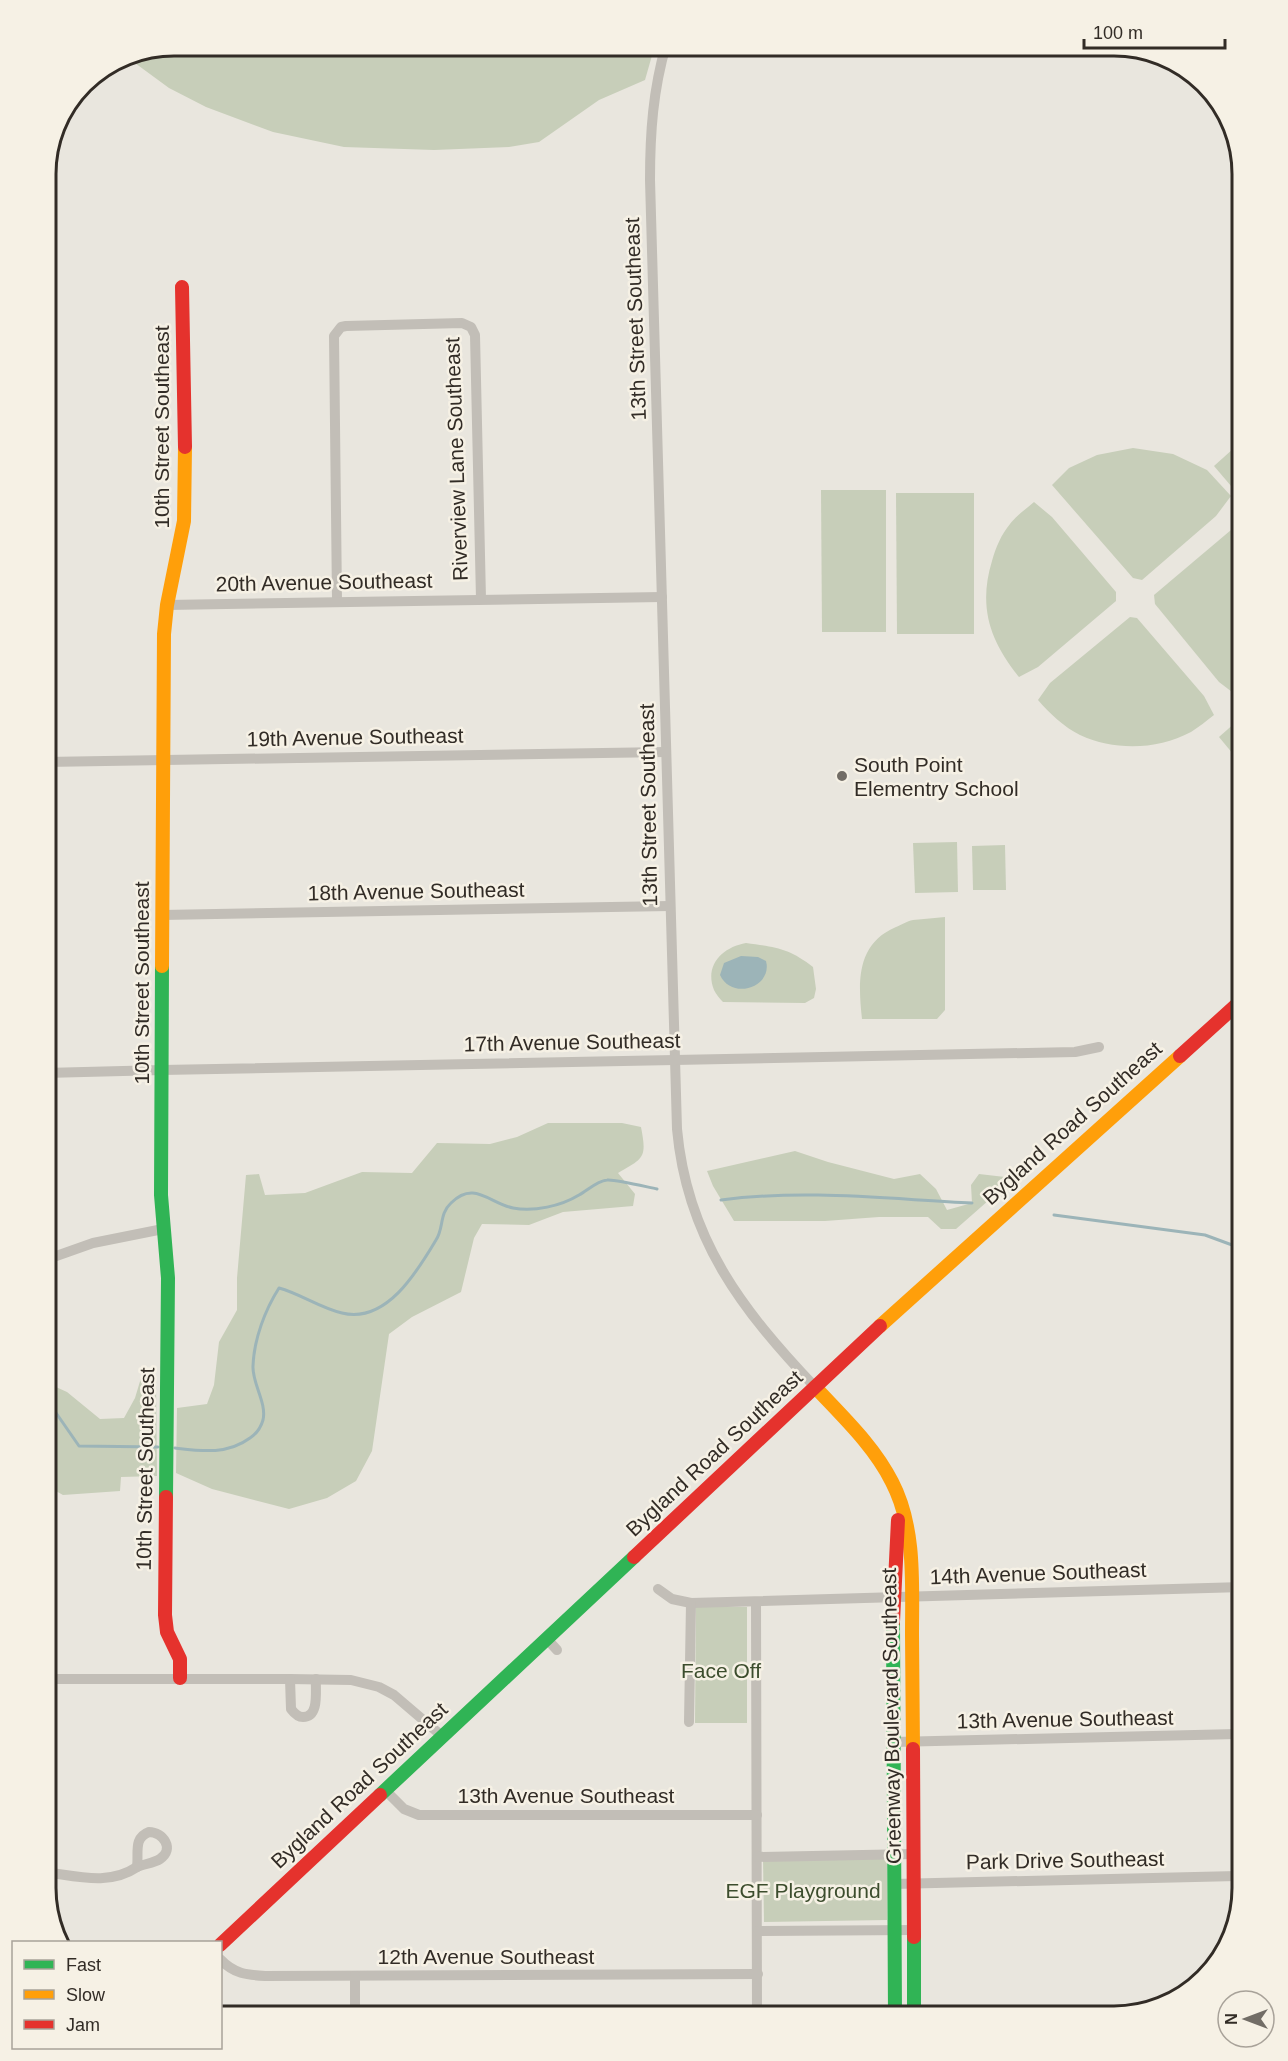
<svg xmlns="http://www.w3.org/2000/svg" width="1288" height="2061" viewBox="0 0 1288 2061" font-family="Helvetica,sans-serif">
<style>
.green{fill:#c7ceb9}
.water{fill:#9cb4b8}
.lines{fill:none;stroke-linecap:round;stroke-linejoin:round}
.stream{stroke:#9cb4b8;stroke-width:3}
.street{stroke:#c2beb7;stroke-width:10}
.fast{stroke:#30b455;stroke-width:14}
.slow{stroke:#ff9f0a;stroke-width:14}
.jam{stroke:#e5322d;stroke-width:14}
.poi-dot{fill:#726d66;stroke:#f6f1e5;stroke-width:2}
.labels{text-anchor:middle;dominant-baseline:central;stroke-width:5;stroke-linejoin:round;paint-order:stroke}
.street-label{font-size:21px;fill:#322c26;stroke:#f6f1e5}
.poi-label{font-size:21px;fill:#322c26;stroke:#f6f1e5;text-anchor:start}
.park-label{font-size:21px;fill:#3c4d2d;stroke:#f6f1e5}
.rim{fill:none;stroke:#322c26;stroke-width:3}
</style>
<rect width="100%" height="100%" fill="#e9e6de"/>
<g class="green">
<path d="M173 45H655L645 80 599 100 539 142 509 147 434 150 344 147 273 132 206 107 169 88 124 55Z"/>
<path d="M1243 440V500L1214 466Z"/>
<path d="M1133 448 1173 454 1207 470 1231 496 1216 516 1142 580 1133 578 1052 485 1069 468 1097 455Z"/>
<path d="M821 490H886V632H822Z"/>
<path d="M896 493H974V634H897Z"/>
<path d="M1034 502 1052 517 1116 592V601L1038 667 1019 677C990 641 978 607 992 561 996 547 1001 535 1010 524 1016 516 1026 509 1034 502Z"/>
<path d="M1243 524V689L1236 695 1219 682 1155 604 1154 595 1231 530Z"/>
<path d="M1130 617 1137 618 1204 696 1214 715C1206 721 1199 727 1191 732 1157 750 1115 751 1080 735 1064 727 1050 714 1038 700L1050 683Z"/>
<path d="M1236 722 1243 730V766L1219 737Z"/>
<path d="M957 842 958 892 915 893 913 843Z"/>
<path d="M1005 845 1006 890H973L972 846Z"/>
<path d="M945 917V1010L937 1019H862C858 982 856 944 896 927 901 925 907 921 913 920 924 919 935 918 945 917Z"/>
<path d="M746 943C775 947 789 948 813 967L816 989 814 998 805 1003 723 1002C720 999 716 994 714 990 704 965 723 947 746 943Z"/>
<path d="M548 1123H622L641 1127C647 1158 644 1158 618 1173L635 1194 633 1206 563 1212 529 1225 482 1224 474 1238 461 1292 412 1317 389 1334 372 1451 356 1481 327 1498 289 1509 212 1489 176 1473 177 1408 207 1404 214 1385 219 1342 237 1310V1278L246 1175 259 1174 265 1195 305 1193 362 1172 412 1173 437 1143 490 1144 517 1137Z"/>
<path d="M795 1151 828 1162 894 1179 920 1174 936 1189 947 1210 972 1203 971 1185 979 1174 1005 1177 997 1193 956 1229H941L928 1217H879L825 1221H734L713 1186 707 1171Z"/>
<path d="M141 1378 156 1380 157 1476 121 1477 120 1491 63 1495 45 1485V1382L67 1392 100 1419 124 1418 135 1398Z"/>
<path d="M696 1607H747V1723H695Z"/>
<path d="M887 1855V1920L764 1922 763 1859Z"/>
</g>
<path class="water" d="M741 956 758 957 766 961C773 987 732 1001 720 975L724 963Z"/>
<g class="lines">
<g class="stream">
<path d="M721 1200C806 1189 887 1199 972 1203"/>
<path d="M1054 1215 1205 1235 1243 1249"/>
<path d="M45 1397 79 1446 158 1447"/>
<path d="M175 1448C201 1451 227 1455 250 1438 256 1434 261 1427 263 1420 267 1403 252 1383 253 1366 254 1339 265 1310 279 1288 301 1294 320 1308 342 1313 386 1324 417 1272 436 1240 444 1228 439 1214 451 1203 474 1180 489 1203 513 1208 534 1212 561 1206 579 1195 588 1190 597 1181 607 1180 615 1179 647 1187 657 1189"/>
</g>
<g class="street">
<path d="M666 45C653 90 650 133 650 180L677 1129C687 1239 742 1310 815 1387"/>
<path d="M337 600 334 336 341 327 346 326 462 323 471 327 475 335 481 599"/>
<path d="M167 605 662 597"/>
<path d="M45 762 666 752"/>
<path d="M162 915 670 906"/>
<path d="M45 1073 162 1070 1075 1052 1099 1047"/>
<path d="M45 1260 93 1243 163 1229"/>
<path d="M1235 1587 1237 1907"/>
<path d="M658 1589 672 1599 691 1603 1243 1587"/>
<path d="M756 1602 757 2016"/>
<path d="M546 1638 557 1650"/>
<path d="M45 1679H290L351 1680 379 1687 394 1695 442 1736"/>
<path d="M290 1679 291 1709C294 1713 298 1717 303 1717 320 1717 315 1690 316 1679"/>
<path d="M689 1722 691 1603"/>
<path d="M894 1742 1237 1734"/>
<path d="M385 1790 404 1809 419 1815H757"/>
<path d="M149 1832C163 1832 175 1849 160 1859 154 1863 144 1864 137 1867 139 1853 133 1838 149 1832Z"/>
<path d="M757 1857 913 1854"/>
<path d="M45 1872C77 1876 109 1886 137 1867"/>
<path d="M894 1884 1237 1876"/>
<path d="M758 1931 914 1930"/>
<path d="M220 1959C234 1974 247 1975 265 1976L758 1974"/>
<path d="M355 1976V2016"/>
</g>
<g class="fast">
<path d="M162 966 161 1195 168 1278 166 1497"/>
<path d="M893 1622 895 2016"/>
<path d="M380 1795 634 1557"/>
<path d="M914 1937V2016"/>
</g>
<g class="slow">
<path d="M162 966 164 634 167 605 184 521 185 447"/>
<path d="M880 1326 1180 1056"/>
<path d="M815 1387C843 1417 874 1446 892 1482 916 1528 912 1585 912 1635 912 1673 913 1711 913 1749"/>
</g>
<g class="jam">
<path d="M182 287 185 447"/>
<path d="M1180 1056 1243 999"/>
<path d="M166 1497 165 1615 167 1632 180 1659V1678"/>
<path d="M634 1557 880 1326"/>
<path d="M893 1622 898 1520"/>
<path d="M913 1749 914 1937"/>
<path d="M220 1945 380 1795"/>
</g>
</g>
<circle class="poi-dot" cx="842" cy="776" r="6"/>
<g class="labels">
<g class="street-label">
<text transform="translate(635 319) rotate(-92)">13th Street Southeast</text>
<text transform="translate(161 427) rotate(-90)">10th Street Southeast</text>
<text transform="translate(456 459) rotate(-92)">Riverview Lane Southeast</text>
<text transform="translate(324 582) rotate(-1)">20th Avenue Southeast</text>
<text transform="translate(355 737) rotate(-1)">19th Avenue Southeast</text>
<text transform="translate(648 805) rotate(-91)">13th Street Southeast</text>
<text transform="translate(416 891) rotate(-1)">18th Avenue Southeast</text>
<text transform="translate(141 983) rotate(-90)">10th Street Southeast</text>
<text transform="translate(572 1042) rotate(-1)">17th Avenue Southeast</text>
<text transform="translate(1072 1123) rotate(-42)">Bygland Road Southeast</text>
<text transform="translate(714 1453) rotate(-43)">Bygland Road Southeast</text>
<text transform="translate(145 1469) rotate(-89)">10th Street Southeast</text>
<text transform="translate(1038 1573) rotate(-2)">14th Avenue Southeast</text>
<text transform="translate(891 1716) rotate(-91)">Greenway Boulevard Southeast</text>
<text transform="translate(1065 1719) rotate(-1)">13th Avenue Southeast</text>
<text transform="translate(359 1785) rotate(-43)">Bygland Road Southeast</text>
<text x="566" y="1795">13th Avenue Southeast</text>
<text transform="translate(1065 1860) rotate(-1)">Park Drive Southeast</text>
<text x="486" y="1956">12th Avenue Southeast</text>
</g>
<g class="poi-label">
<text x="854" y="764">South Point<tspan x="854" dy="24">Elementry School</tspan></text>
</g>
<g class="park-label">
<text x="721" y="1670">Face Off</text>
<text x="803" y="1890">EGF Playground</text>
</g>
</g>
<path d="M0 0H1288V2061H0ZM174 56H1114A118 118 0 0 1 1232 174V1888A118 118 0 0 1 1114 2006H174A118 118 0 0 1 56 1888V174A118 118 0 0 1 174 56Z" fill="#f6f1e5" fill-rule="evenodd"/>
<path class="rim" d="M174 56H1114A118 118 0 0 1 1232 174V1888A118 118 0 0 1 1114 2006H174A118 118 0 0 1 56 1888V174A118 118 0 0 1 174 56Z"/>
<rect x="12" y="1941" width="210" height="108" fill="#f6f1e5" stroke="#a8a299" stroke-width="1.5"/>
<rect x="24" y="1960" width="30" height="9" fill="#30b455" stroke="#a8a299" stroke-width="1.5"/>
<text x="66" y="1971" font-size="18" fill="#322c26">Fast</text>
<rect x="24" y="1990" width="30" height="9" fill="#ff9f0a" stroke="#a8a299" stroke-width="1.5"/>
<text x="66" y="2001" font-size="18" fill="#322c26">Slow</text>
<rect x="24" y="2020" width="30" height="9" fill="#e5322d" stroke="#a8a299" stroke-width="1.5"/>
<text x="66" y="2031" font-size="18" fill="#322c26">Jam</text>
<g transform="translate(1246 2019) rotate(270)"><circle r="28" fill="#f6f1e5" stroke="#a8a299" stroke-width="1.5"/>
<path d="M0-4.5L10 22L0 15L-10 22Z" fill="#726d66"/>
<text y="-9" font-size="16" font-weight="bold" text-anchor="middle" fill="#322c26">N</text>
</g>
<path d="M1084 39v9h141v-9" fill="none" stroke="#322c26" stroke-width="3"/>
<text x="1093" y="39" font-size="18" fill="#322c26" stroke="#f6f1e5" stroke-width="4.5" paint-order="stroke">100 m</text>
</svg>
